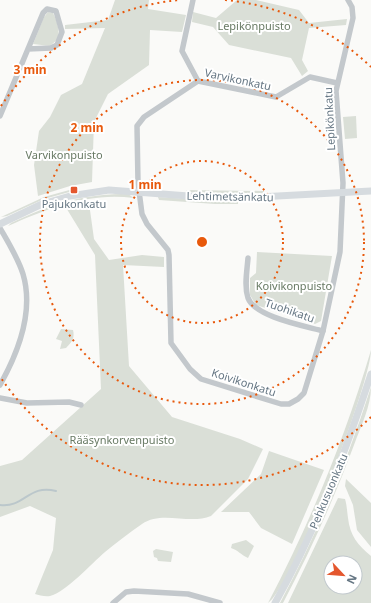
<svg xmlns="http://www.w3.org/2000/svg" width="371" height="603" viewBox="0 0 371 603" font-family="'Noto Sans',sans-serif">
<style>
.green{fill:#dadfd7;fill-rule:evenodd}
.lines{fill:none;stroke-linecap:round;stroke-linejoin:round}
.stream{stroke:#bbc7cb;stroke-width:2}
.street{stroke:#c3c8cc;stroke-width:5.5}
.secondary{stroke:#d6dbdf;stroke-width:7}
.ring{fill:none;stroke:#e8590c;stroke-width:2;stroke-dasharray:2 4}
.poi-dot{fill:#e4572e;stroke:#fff;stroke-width:1.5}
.labels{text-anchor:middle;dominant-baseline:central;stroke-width:4;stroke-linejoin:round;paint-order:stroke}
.park-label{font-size:11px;fill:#687a64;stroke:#fff}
.street-label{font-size:11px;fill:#657683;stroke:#fff}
.poi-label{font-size:11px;fill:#657683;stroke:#fff}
.centre{fill:#e8590c;stroke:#fff;stroke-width:2}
.ring-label{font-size:12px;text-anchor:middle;font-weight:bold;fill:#e8590c;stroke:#fff;stroke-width:4;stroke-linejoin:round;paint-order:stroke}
</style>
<rect width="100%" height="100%" fill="#fafaf8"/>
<g class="green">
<path d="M115 0H149L148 9 186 15 182 32 150 30 149 65 108 94 94 122 92 182 70 186 38 196 34 165 39 131 50 117 61 95 82 84 105 28 65 29V25L108 20Z"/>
<path d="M237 0H256L299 10 309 23 347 19 346 25 309 28 302 60 308 71 302 76 291 58 229 45 213 27 192 22 193 12 216 18Z"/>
<path d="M48 12 53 13C57 20 60 31 58 39L50 46 33 44 44 17Z"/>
<path d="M356 116 357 138 345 139 343 117Z"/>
<path d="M73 189V191L44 199 7 216 1 217 44 197Z"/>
<path d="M186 190 264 191V193L245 195 187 192Z"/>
<path d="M121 194H128L134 198C88 192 49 208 8 226L11 223C49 205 79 195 121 194Z"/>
<path d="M158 197 238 202V204H215L159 200Z"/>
<path d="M89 203 94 239 109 260 142 255 164 257V267L123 265 129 366 172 417 240 439 263 449 248 479 211 516C189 525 162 510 142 524 129 533 117 542 105 552 92 563 66 592 50 596 45 597 39 595 35 594L53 550 56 518 30 506 0 517V466L22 460 101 389 95 255 65 206Z"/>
<path d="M257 252 332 256 321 321 315 324 256 305 250 295V278L256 273Z"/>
<path d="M61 329 73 330C75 338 72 342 66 348L60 349 62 341 56 339Z"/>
<path d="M371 350C371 383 292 587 268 603 311 521 345 438 371 350Z"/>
<path d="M371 387C371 406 361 426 354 445 334 499 310 552 283 603H280C317 534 347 462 371 387Z"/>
<path d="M269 451 324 470 292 544 261 528 249 512H221L261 474Z"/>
<path d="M346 479 371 503V547L357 530 353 505 345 486Z"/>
<path d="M338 498 345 499C347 505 347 512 348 518 350 536 358 545 371 556V603H288ZM331 563H355V587H331Z"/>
<path d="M246 540 254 546 248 558C241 555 238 550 231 548L232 544Z"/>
<path d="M156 549 173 552 171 562 158 561 157 558 154 557 153 551Z"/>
</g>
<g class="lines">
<path class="stream" d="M0 505C25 508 28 484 56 491"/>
<g class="street">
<path d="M193 0 182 51 198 81"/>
<path d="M337 83 310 77 276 97 198 81 144 117 137 126 138 183 142 214 147 224 168 250 169 255 171 343 190 369 201 379 281 404H289L298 399 304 393 323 331 340 252 343 183 336 91 353 18 352 7 348 0"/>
<path d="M0 116 43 13 47 9 56 11 62 32 57 45 51 48 28 49"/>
<path d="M0 228C8 242 18 258 23 274 34 311 18 353 0 385"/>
<path d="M248 258C247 271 244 286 248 298 255 317 305 326 323 331"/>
<path d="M0 398 27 403 69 402 81 405"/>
<path d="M113 603 126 592 134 591 188 594 220 603"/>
</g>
<g class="secondary">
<path d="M0 224 42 204 70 196 109 190 202 197 239 198 371 191"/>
<path d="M275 603C316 531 345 453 371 374"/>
</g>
</g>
<g class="ring">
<circle cx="202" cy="242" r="81"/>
<circle cx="202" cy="242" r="162"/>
<path d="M371 417A243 243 0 0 1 1 378M1 106A243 243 0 0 1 179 0M225 0A243 243 0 0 1 371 67"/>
</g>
<rect class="poi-dot" x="70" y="186" width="8" height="8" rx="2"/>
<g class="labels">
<g class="park-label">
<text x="254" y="25">Lepikönpuisto</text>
<text x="64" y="154">Varvikonpuisto</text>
<text x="294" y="285">Koivikonpuisto</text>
<text x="122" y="439">Rääsynkorvenpuisto</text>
</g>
<g class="street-label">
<text transform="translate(238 79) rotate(12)">Varvikonkatu</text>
<text transform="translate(329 119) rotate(-93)">Lepikönkatu</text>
<text transform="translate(230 196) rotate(1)">Lehtimetsänkatu</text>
<text transform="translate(290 310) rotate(19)">Tuohikatu</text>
<text transform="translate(244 382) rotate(18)">Koivikonkatu</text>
<text transform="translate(328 491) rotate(-67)">Pehkusuonkatu</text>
</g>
<g class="poi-label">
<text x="74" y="203">Pajukonkatu</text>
</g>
</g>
<circle cx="202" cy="242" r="6" class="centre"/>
<g class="ring-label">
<text x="30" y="74">3 min</text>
<text x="87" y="132">2 min</text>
<text x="145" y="189">1 min</text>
</g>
<g transform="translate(343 575) rotate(116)"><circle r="19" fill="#ffffff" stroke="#c1c8cd"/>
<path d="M0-3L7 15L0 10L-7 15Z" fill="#e4572e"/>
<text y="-6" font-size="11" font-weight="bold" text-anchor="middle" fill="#657683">N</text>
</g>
</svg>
